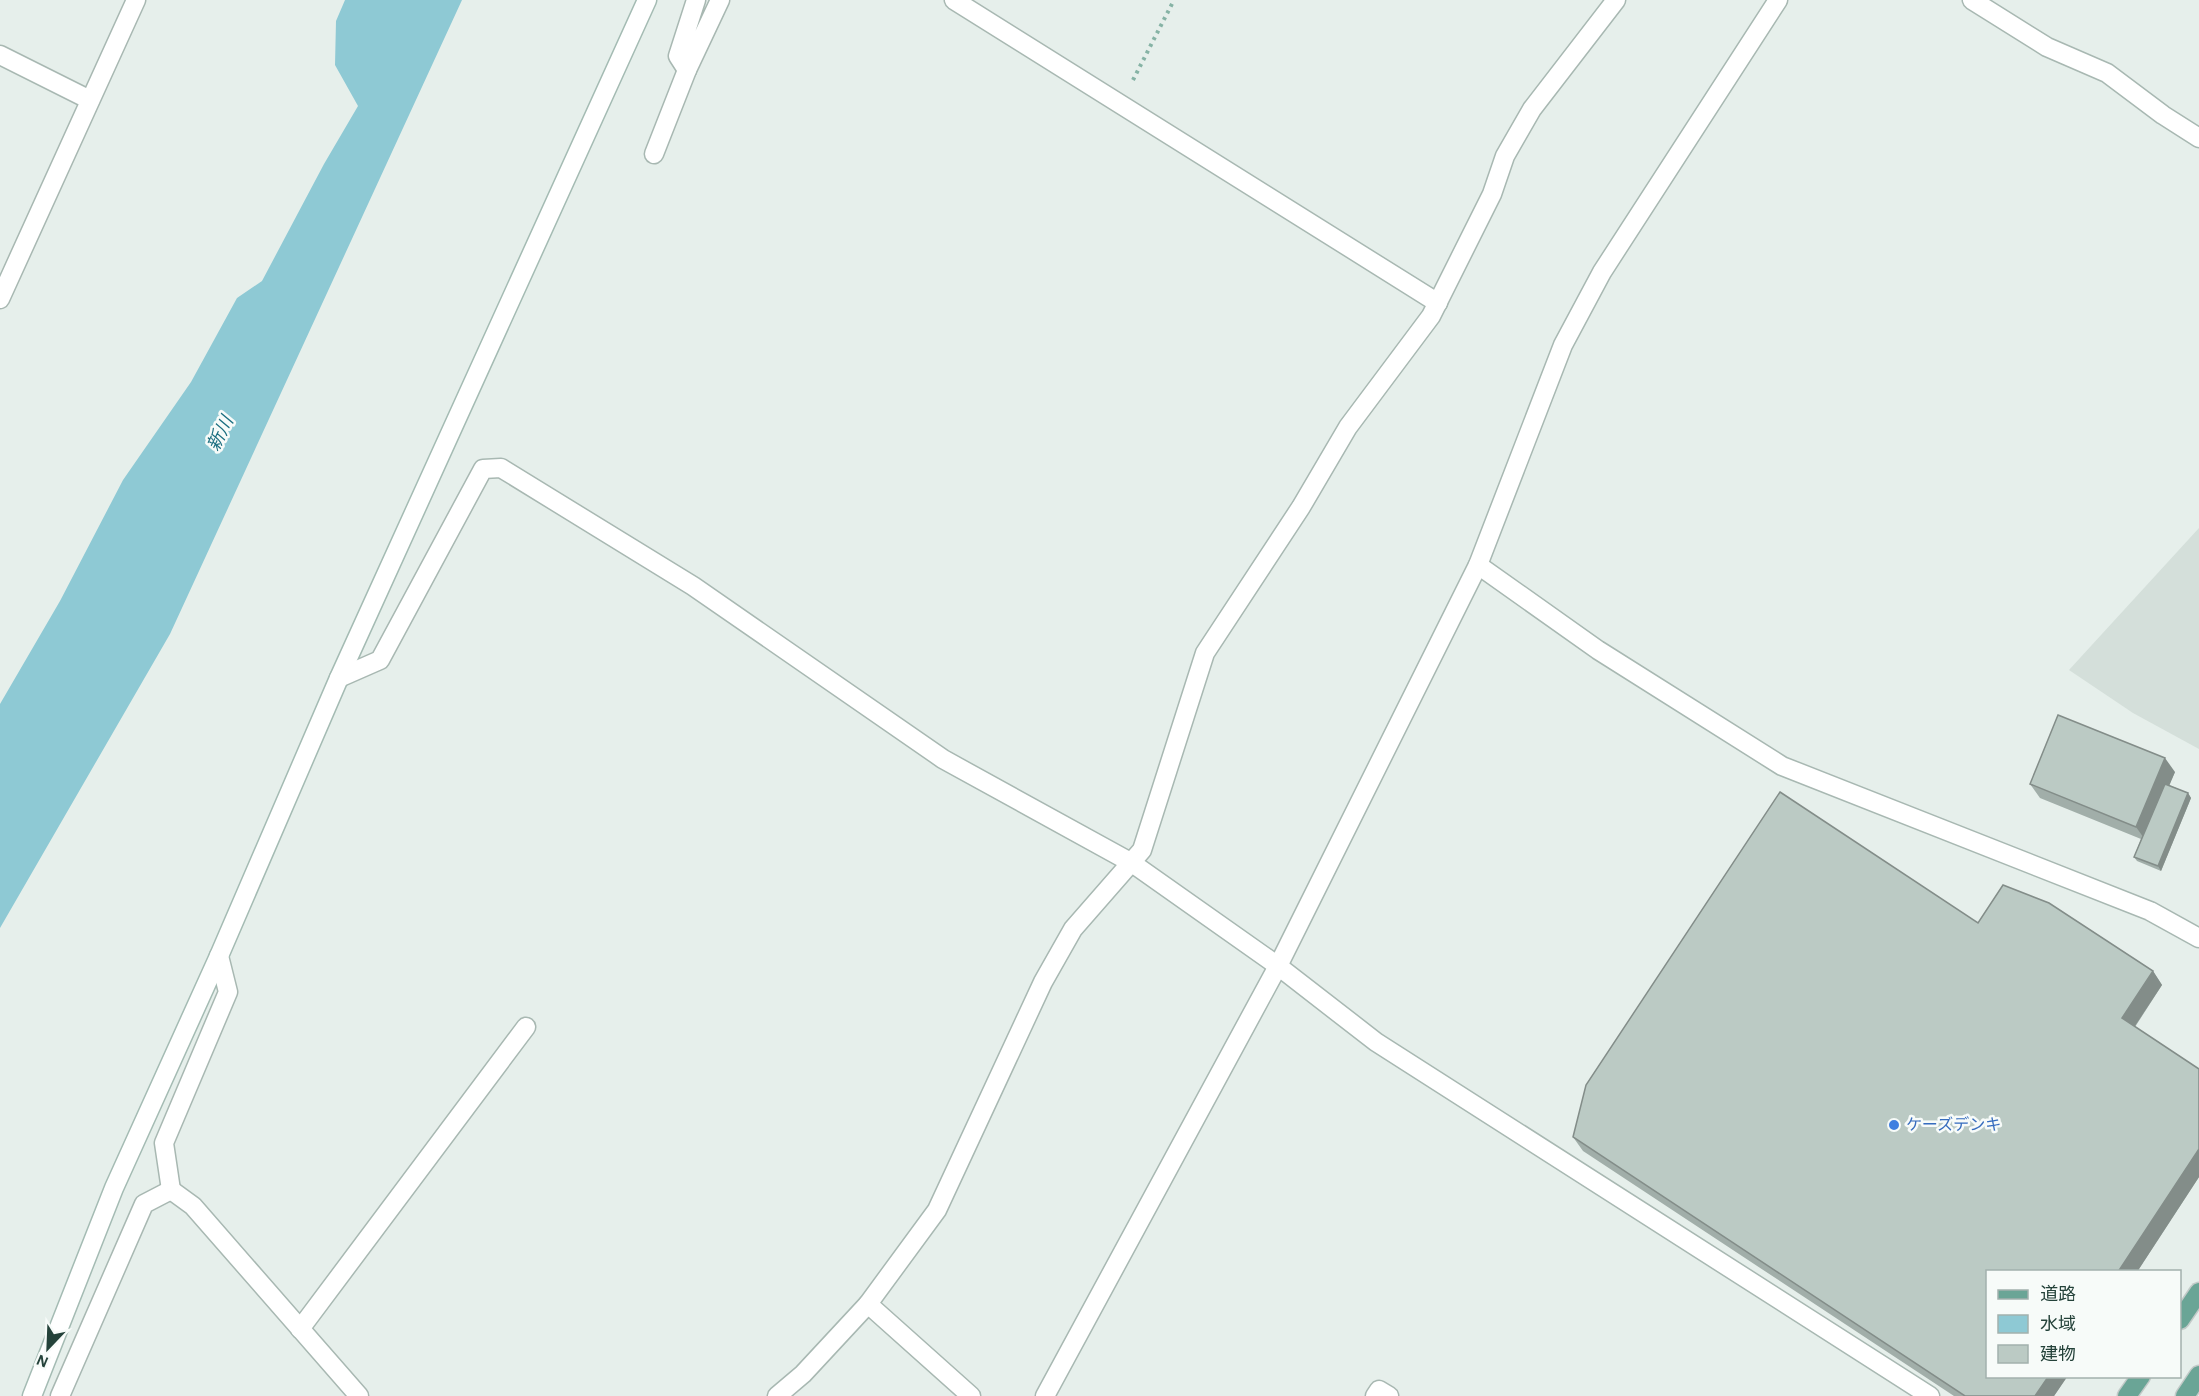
<svg xmlns="http://www.w3.org/2000/svg" width="2199" height="1396" viewBox="0 0 2199 1396" font-family="'Alegreya Sans','Noto Sans JP',sans-serif">
<style>
.built{fill:#d4dfda}
.water{fill:#8ec9d4}
.lines{fill:none;stroke-linecap:round;stroke-linejoin:round}
.street-casing{stroke:#a8b8b2;stroke-width:21}
.secondary-casing{stroke:#a4bbb3;stroke-width:21}
.primary-casing{stroke:#c2cac8;stroke-width:21}
.path{stroke:#86b3a5;stroke-width:4;stroke-dasharray:3 4.5;stroke-linecap:butt}
.street{stroke:#fff;stroke-width:18}
.secondary{stroke:#fff;stroke-width:18}
.primary{stroke:#6aa596;stroke-width:18}
.wall{fill:#a1aea9}
.shaded-wall{fill:#838d89}
.building{fill:#bbcac4;stroke:#838d89;stroke-width:1.5}
.shop-dot{fill:#3f7fe0;stroke:#f7fbf9;stroke-width:2}
.labels{text-anchor:middle;dominant-baseline:central;stroke-width:5;stroke-linejoin:round;paint-order:stroke}
.shop-label{font-size:16px;fill:#366cbe;stroke:#f7fbf9;text-anchor:start}
.water-label{font-size:18px;font-style:italic;fill:#1c6f80;stroke:#f7fbf9}
</style>
<rect width="100%" height="100%" fill="#e6efeb"/>
<path class="built" d="M2199 528V749L2133 713 2069 670Z"/>
<path class="water" d="M345 0H462L170 634 0 928V704L60 601 123 480 191 382 237 298 262 281 324 164 358 106 335 65 336 21Z"/>
<g class="lines">
<g class="street-casing">
<g id="street">
<path d="M696 0 678 56 687 70 720 0"/>
<path d="M954 0 1438 303"/>
<path d="M1972 0 2047 47 2107 73 2163 115 2199 138"/>
<path d="M0 55 90 100"/>
<path d="M654 154 687 70"/>
<path d="M0 299 136 0"/>
<path d="M1478 565 1598 650 1782 766 2150 911 2199 938"/>
<path d="M339 678 380 660 483 469 501 468 693 586 943 759 1132 863 1278 966 1376 1042 1930 1396"/>
<path d="M171 1190 164 1143 228 992 219 956"/>
<path d="M300 1329 526 1027"/>
<path d="M60 1396 144 1204 171 1190 193 1206 359 1396"/>
<path d="M777 1396 803 1374 868 1304"/>
<path d="M971 1396 868 1304 937 1210 1043 982 1073 929 1142 850 1205 653 1301 507 1348 427 1431 316 1492 194 1505 156 1532 109 1616 0"/>
<path d="M1045 1396 1278 966 1478 565 1563 345 1602 272 1778 0"/>
<path d="M1375 1396 1379 1390 1389 1396"/>
</g>
</g>
<g class="secondary-casing">
<path id="secondary" d="M32 1396 114 1188 219 956 339 678 647 0"/>
</g>
<g class="primary-casing">
<g id="primary">
<path d="M2180 1320 2199 1292"/>
<path d="M2127 1396 2141 1376"/>
<path d="M2185 1396 2199 1375"/>
</g>
</g>
<path class="path" d="M1133 80 1174 0"/>
<use href="#street" class="street"/>
<use href="#secondary" class="secondary"/>
<use href="#primary" class="primary"/>
</g>
<g class="wall">
<path d="M2175 772 2169 785 2188 793 2191 798 2161 871 2137 861 2134 857 2141 839 2040 798 2030 784Z"/>
<path d="M1978 923 2153 971 2162 985 2135 1027 2199 1069V1177L2137 1272H1988V1377H2067L2054 1396H1954L1583 1151 1573 1137Z"/>
</g>
<g class="shaded-wall">
<path d="M2165 758 2175 772 2146 841 2136 827Z"/>
<path d="M2188 793 2191 798 2161 871 2158 866Z"/>
<path d="M2153 971 2162 985 2131 1032 2122 1018Z"/>
<path d="M2199 1149V1177L2137 1272H2118Z"/>
<path d="M2048 1377H2067L2054 1396H2035Z"/>
</g>
<g class="building">
<path d="M2058 715 2165 758 2136 827 2030 784Z"/>
<path d="M2165 784 2188 793 2158 866 2134 857Z"/>
<path d="M1780 792 1978 923 2003 885 2049 903 2153 971 2122 1018 2199 1069V1149L2118 1272H1988V1377H2048L2035 1396H1965L1573 1137 1586 1085Z"/>
</g>
<circle class="shop-dot" cx="1894" cy="1125" r="6"/>
<g class="labels">
<g class="shop-label">
<text x="1906" y="1125">ケーズデンキ</text>
</g>
<g class="water-label">
<text transform="translate(221 434) rotate(-64)">新川</text>
</g>
</g>
<rect x="1986" y="1270" width="195" height="108" fill="#f7fbf9" stroke="#a3b1ad" stroke-width="1.5"/>
<rect x="1998" y="1290" width="30" height="9" fill="#6aa596" stroke="#a3b1ad" stroke-width="1.5"/>
<text x="2040" y="1300" font-size="18" fill="#24423a">道路</text>
<rect x="1998" y="1315" width="30" height="18" fill="#8ec9d4" stroke="#a3b1ad" stroke-width="1.5"/>
<text x="2040" y="1330" font-size="18" fill="#24423a">水域</text>
<rect x="1998" y="1345" width="30" height="18" fill="#bbcac4" stroke="#a3b1ad" stroke-width="1.5"/>
<text x="2040" y="1360" font-size="18" fill="#24423a">建物</text>
<g transform="translate(48 1348) rotate(203)" stroke="#f7fbf9" stroke-width="4.5" paint-order="stroke">
<path d="M0-4.5L10 22L0 15L-10 22Z" fill="#24423a"/>
<text y="-9" font-size="16" font-weight="bold" text-anchor="middle" fill="#24423a">N</text>
</g>
</svg>
